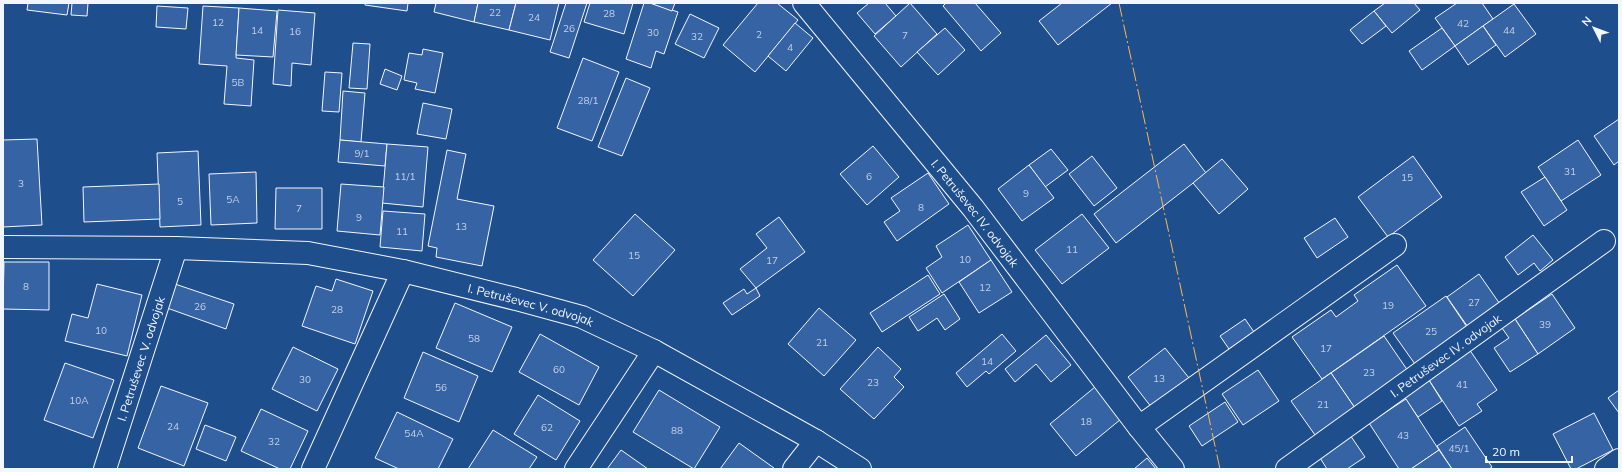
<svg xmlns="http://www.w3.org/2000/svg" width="1622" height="472" viewBox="0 0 1622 472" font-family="Mulish,sans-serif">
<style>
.building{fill:#3563a3;stroke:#f2f6ff}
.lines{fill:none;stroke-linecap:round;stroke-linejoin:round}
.minor-casing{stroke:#f2f6ff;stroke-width:24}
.minor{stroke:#1f4e8c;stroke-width:22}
.power{stroke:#ffb74d;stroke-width:1;stroke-dasharray:14 3 2 3;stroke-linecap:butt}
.labels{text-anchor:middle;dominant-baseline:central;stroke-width:3;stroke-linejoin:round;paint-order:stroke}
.number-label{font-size:10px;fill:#c3d1e8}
.street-label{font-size:12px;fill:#f2f6ff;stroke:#1f4e8c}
</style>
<rect width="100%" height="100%" fill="#1f4e8c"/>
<g class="building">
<path d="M28 3H69L67 15 27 10Z"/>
<path d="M72 3H88L87 16 71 15Z"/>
<path d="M365 3H408L407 11 365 5Z"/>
<path d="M436 3H478L474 22 434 12Z"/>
<path d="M478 3H516L509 30 474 22Z"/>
<path d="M516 3H559L550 40 509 30Z"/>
<path d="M566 3H587L569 58 550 52Z"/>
<path d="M590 3H633L624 34 584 22Z"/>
<path d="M644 3H650L678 12 664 54 656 51 651 68 626 59Z"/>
<path d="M650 3H675L672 11Z"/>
<path d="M758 3H777L798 20 755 72 723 45Z"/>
<path d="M869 3H885L896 16 875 34 857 13Z"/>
<path d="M910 3 937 34 901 67 874 36Z"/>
<path d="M946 3H975L1001 33 981 51 943 6Z"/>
<path d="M1062 3H1112L1058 45 1039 21Z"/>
<path d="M1385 3H1414L1420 10 1392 33 1374 11Z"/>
<path d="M1457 3H1482L1493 19 1455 46 1435 18Z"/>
<path d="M1514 4 1536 34 1505 57 1483 26Z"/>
<path d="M157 6 188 8 186 29 156 27Z"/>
<path d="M203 6 239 8 236 58 254 60 251 106 224 104 227 66 199 64Z"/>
<path d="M239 8 277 11 273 57 236 55Z"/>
<path d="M278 10 315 13 311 65 292 63 291 86 273 84Z"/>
<path d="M1374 11 1386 26 1362 44 1350 30Z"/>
<path d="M690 14 719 28 704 58 675 44Z"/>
<path d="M795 23 813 38 786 71 768 56Z"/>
<path d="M1483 26 1496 45 1468 65 1455 46Z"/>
<path d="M945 28 965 50 938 75 917 52Z"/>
<path d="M1442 28 1455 46 1422 70 1409 51Z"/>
<path d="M353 43 370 44 367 89 349 88Z"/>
<path d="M423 49 443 53 435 93 415 89 417 83 404 80 409 53 422 55Z"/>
<path d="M583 58 619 72 592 141 557 128Z"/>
<path d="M385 69 402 76 397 90 380 84Z"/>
<path d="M325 72 342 73 339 112 322 111Z"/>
<path d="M626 78 650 88 622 156 598 147Z"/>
<path d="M343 91 365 93 361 142 340 140Z"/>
<path d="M423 103 452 109 446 139 417 134Z"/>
<path d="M1619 119V161L1614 165 1594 136Z"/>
<path d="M37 139 42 225 3 227V140Z"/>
<path d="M340 140 387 144 385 166 338 162Z"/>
<path d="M1578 140 1601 175 1561 201 1538 167Z"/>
<path d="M387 144 428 147 423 207 382 203Z"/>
<path d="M1184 144 1206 173 1116 243 1094 214Z"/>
<path d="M873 146 899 177 867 205 840 174Z"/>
<path d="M1051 149 1068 170 1045 187 1029 165Z"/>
<path d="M447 150 466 154 457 199 494 206 482 266 436 257 437 248 428 246Z"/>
<path d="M198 151 201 225 160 227 157 153Z"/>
<path d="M1092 156 1117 188 1094 206 1069 174Z"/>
<path d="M1413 156 1442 197 1388 237 1358 197Z"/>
<path d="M1222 159 1248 189 1219 214 1193 183Z"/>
<path d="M1029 165 1054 198 1022 221 998 189Z"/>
<path d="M256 172 257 223 211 225 209 174Z"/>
<path d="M928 173 949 204 897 241 884 222 900 211 891 198Z"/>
<path d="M1545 177 1567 210 1544 226 1521 192Z"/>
<path d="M159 184 160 219 84 222 83 187Z"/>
<path d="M341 184 384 187 380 235 337 231Z"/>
<path d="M276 188H322V229H275Z"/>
<path d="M383 211 425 214 422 251 380 247Z"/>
<path d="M635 214 675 250 633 296 593 260Z"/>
<path d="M1082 214 1109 248 1062 284 1035 250Z"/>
<path d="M779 217 805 252 756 288 740 269 767 248 756 234Z"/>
<path d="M1335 218 1348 237 1317 258 1304 238Z"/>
<path d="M968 225 991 260 942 293 926 268 942 257 936 246Z"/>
<path d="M1533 235 1553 260 1540 271 1534 263 1518 275 1505 257Z"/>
<path d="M991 260 1012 292 979 313 959 282Z"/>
<path d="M4 262H49V310L3 309Z"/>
<path d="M1397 265 1426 306 1322 379 1292 337 1331 310 1336 317 1358 301 1354 295Z"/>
<path d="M1479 274 1502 307 1470 330 1447 297Z"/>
<path d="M928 275 940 294 882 332 870 313Z"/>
<path d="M336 279 373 291 355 344 302 326 316 286 332 291Z"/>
<path d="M97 284 142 295 127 356 65 341 72 314 88 318Z"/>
<path d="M175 284 234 304 226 329 167 308Z"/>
<path d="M756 288 760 296 732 315 723 303 744 289 747 294Z"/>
<path d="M944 294 960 319 945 330 937 318 918 331 909 317Z"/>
<path d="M1552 294 1575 328 1538 354 1515 319Z"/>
<path d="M1446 296 1469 330 1417 367 1393 333Z"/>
<path d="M455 303 512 327 492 372 436 348Z"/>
<path d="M819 308 856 340 824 376 788 344Z"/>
<path d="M1245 319 1254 332 1229 349 1220 336Z"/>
<path d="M1515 319 1538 354 1510 372 1494 348 1509 338 1502 328Z"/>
<path d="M540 334 599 367 579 405 519 372Z"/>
<path d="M1002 334 1016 351 989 374 986 371 967 387 956 373Z"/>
<path d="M1046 335 1071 365 1051 382 1036 364 1015 382 1005 369Z"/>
<path d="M1384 336 1408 371 1355 408 1331 373Z"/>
<path d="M293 347 338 369 317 411 272 389Z"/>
<path d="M878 347 901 369 894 377 904 387 874 419 840 389Z"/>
<path d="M1165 348 1189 378 1152 408 1128 377Z"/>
<path d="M1469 349 1497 390 1477 404 1482 411 1459 426 1427 377Z"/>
<path d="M423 352 478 376 459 422 404 398Z"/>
<path d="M65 363 114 380 93 438 44 420Z"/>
<path d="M1258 370 1279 401 1243 425 1222 394Z"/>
<path d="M1331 373 1355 408 1315 435 1291 401Z"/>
<path d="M1427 377 1442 401 1418 417 1402 394Z"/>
<path d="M161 386 208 403 184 466 138 448Z"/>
<path d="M1095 387 1121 419 1076 456 1050 424Z"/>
<path d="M659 390 720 427 694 469 633 432Z"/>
<path d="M1619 390V413L1608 398Z"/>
<path d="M538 395 580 421 556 460 514 434Z"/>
<path d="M1406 399 1439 450 1411 469H1399L1369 423Z"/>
<path d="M1225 402 1238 422 1202 446 1189 426Z"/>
<path d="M261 409 308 431 290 469H280L241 451Z"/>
<path d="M397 412 453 439 438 469H399L375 458Z"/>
<path d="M1594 413 1613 450 1576 469H1571L1553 434Z"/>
<path d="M205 425 236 437 226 461 196 449Z"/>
<path d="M1465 427 1492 467 1489 469H1452L1437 446Z"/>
<path d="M493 430 537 457 529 469H468Z"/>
<path d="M1348 432 1365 457 1347 469H1327L1317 453Z"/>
<path d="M739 443 774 468V469H720Z"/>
<path d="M621 450 648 469H607Z"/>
<path d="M1439 450 1452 469H1411Z"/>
<path d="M1147 458 1156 469H1134Z"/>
</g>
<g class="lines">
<g class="minor-casing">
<g id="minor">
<path id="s1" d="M804 3 973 208 1139 427 1173 469"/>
<path id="s2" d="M3 247 176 248 308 253 403 271 516 299 582 317 654 351 816 441 860 469"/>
<path d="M1139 427 1395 245"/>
<path id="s3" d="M105 469 176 248"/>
<path d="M313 469 403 271"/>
<path d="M576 469 654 351"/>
<path d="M794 469 816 441"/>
<path id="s4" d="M1287 469 1604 241"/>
<path d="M1606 469 1619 460"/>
</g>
</g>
<use href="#minor" class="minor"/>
<path class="power" d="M1119 3 1220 469"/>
</g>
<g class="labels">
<g class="number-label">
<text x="495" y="12">22</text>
<text x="609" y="13">28</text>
<text x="534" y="17">24</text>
<text x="218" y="22">12</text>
<text x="1463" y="23">42</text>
<text x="569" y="28">26</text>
<text x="257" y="30">14</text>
<text x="1509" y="30">44</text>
<text x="295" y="31">16</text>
<text x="653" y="32">30</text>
<text x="759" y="34">2</text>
<text x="905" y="35">7</text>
<text x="697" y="36">32</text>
<text x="790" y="47">4</text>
<text x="238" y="82">5B</text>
<text x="588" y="100">28/1</text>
<text x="362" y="153">9/1</text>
<text x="1570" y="171">31</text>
<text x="405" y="176">11/1</text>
<text x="869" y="176">6</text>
<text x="1407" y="177">15</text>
<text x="21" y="183">3</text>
<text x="1026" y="193">9</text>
<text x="233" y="199">5A</text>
<text x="180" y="201">5</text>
<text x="921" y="207">8</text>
<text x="299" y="208">7</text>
<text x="359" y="217">9</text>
<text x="461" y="226">13</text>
<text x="402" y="231">11</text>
<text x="1072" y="249">11</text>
<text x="634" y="255">15</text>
<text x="965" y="259">10</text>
<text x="772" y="260">17</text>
<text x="26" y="286">8</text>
<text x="985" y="287">12</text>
<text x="1474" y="302">27</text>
<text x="1388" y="305">19</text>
<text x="200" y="306">26</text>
<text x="337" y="309">28</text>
<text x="1545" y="324">39</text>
<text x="101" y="330">10</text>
<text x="1431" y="331">25</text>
<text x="474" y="338">58</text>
<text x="822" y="342">21</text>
<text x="1326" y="348">17</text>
<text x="987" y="361">14</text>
<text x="559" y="369">60</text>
<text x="1369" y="372">23</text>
<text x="1159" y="378">13</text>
<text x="305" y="379">30</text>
<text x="873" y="382">23</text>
<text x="1462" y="384">41</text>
<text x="441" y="387">56</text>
<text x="79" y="400">10A</text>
<text x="1323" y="404">21</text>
<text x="1086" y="421">18</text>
<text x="173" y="426">24</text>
<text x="547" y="427">62</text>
<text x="677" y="430">88</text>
<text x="414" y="433">54A</text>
<text x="1403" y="435">43</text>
<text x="274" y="441">32</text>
<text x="1459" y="448">45/1</text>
</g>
<g class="street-label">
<text stroke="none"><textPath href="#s1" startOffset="271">I. Petruševec IV. odvojak</textPath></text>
<text stroke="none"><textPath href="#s2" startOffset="534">I. Petruševec V. odvojak</textPath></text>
<text stroke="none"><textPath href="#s4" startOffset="195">I. Petruševec IV. odvojak</textPath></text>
<text stroke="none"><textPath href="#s3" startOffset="116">I. Petruševec V. odvojak</textPath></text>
</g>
</g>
<rect width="1622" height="472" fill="none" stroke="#f2f6ff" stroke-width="8"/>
<g transform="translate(1594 28) rotate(312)" stroke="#1f4e8c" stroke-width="3" paint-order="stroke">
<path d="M0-3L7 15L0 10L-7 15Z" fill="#f2f6ff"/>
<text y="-6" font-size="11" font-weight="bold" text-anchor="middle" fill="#f2f6ff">N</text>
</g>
<path d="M1486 456v6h86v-6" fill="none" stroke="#f2f6ff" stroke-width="2"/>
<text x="1492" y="456" font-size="12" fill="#f2f6ff" stroke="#1f4e8c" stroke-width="3" paint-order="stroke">20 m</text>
</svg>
